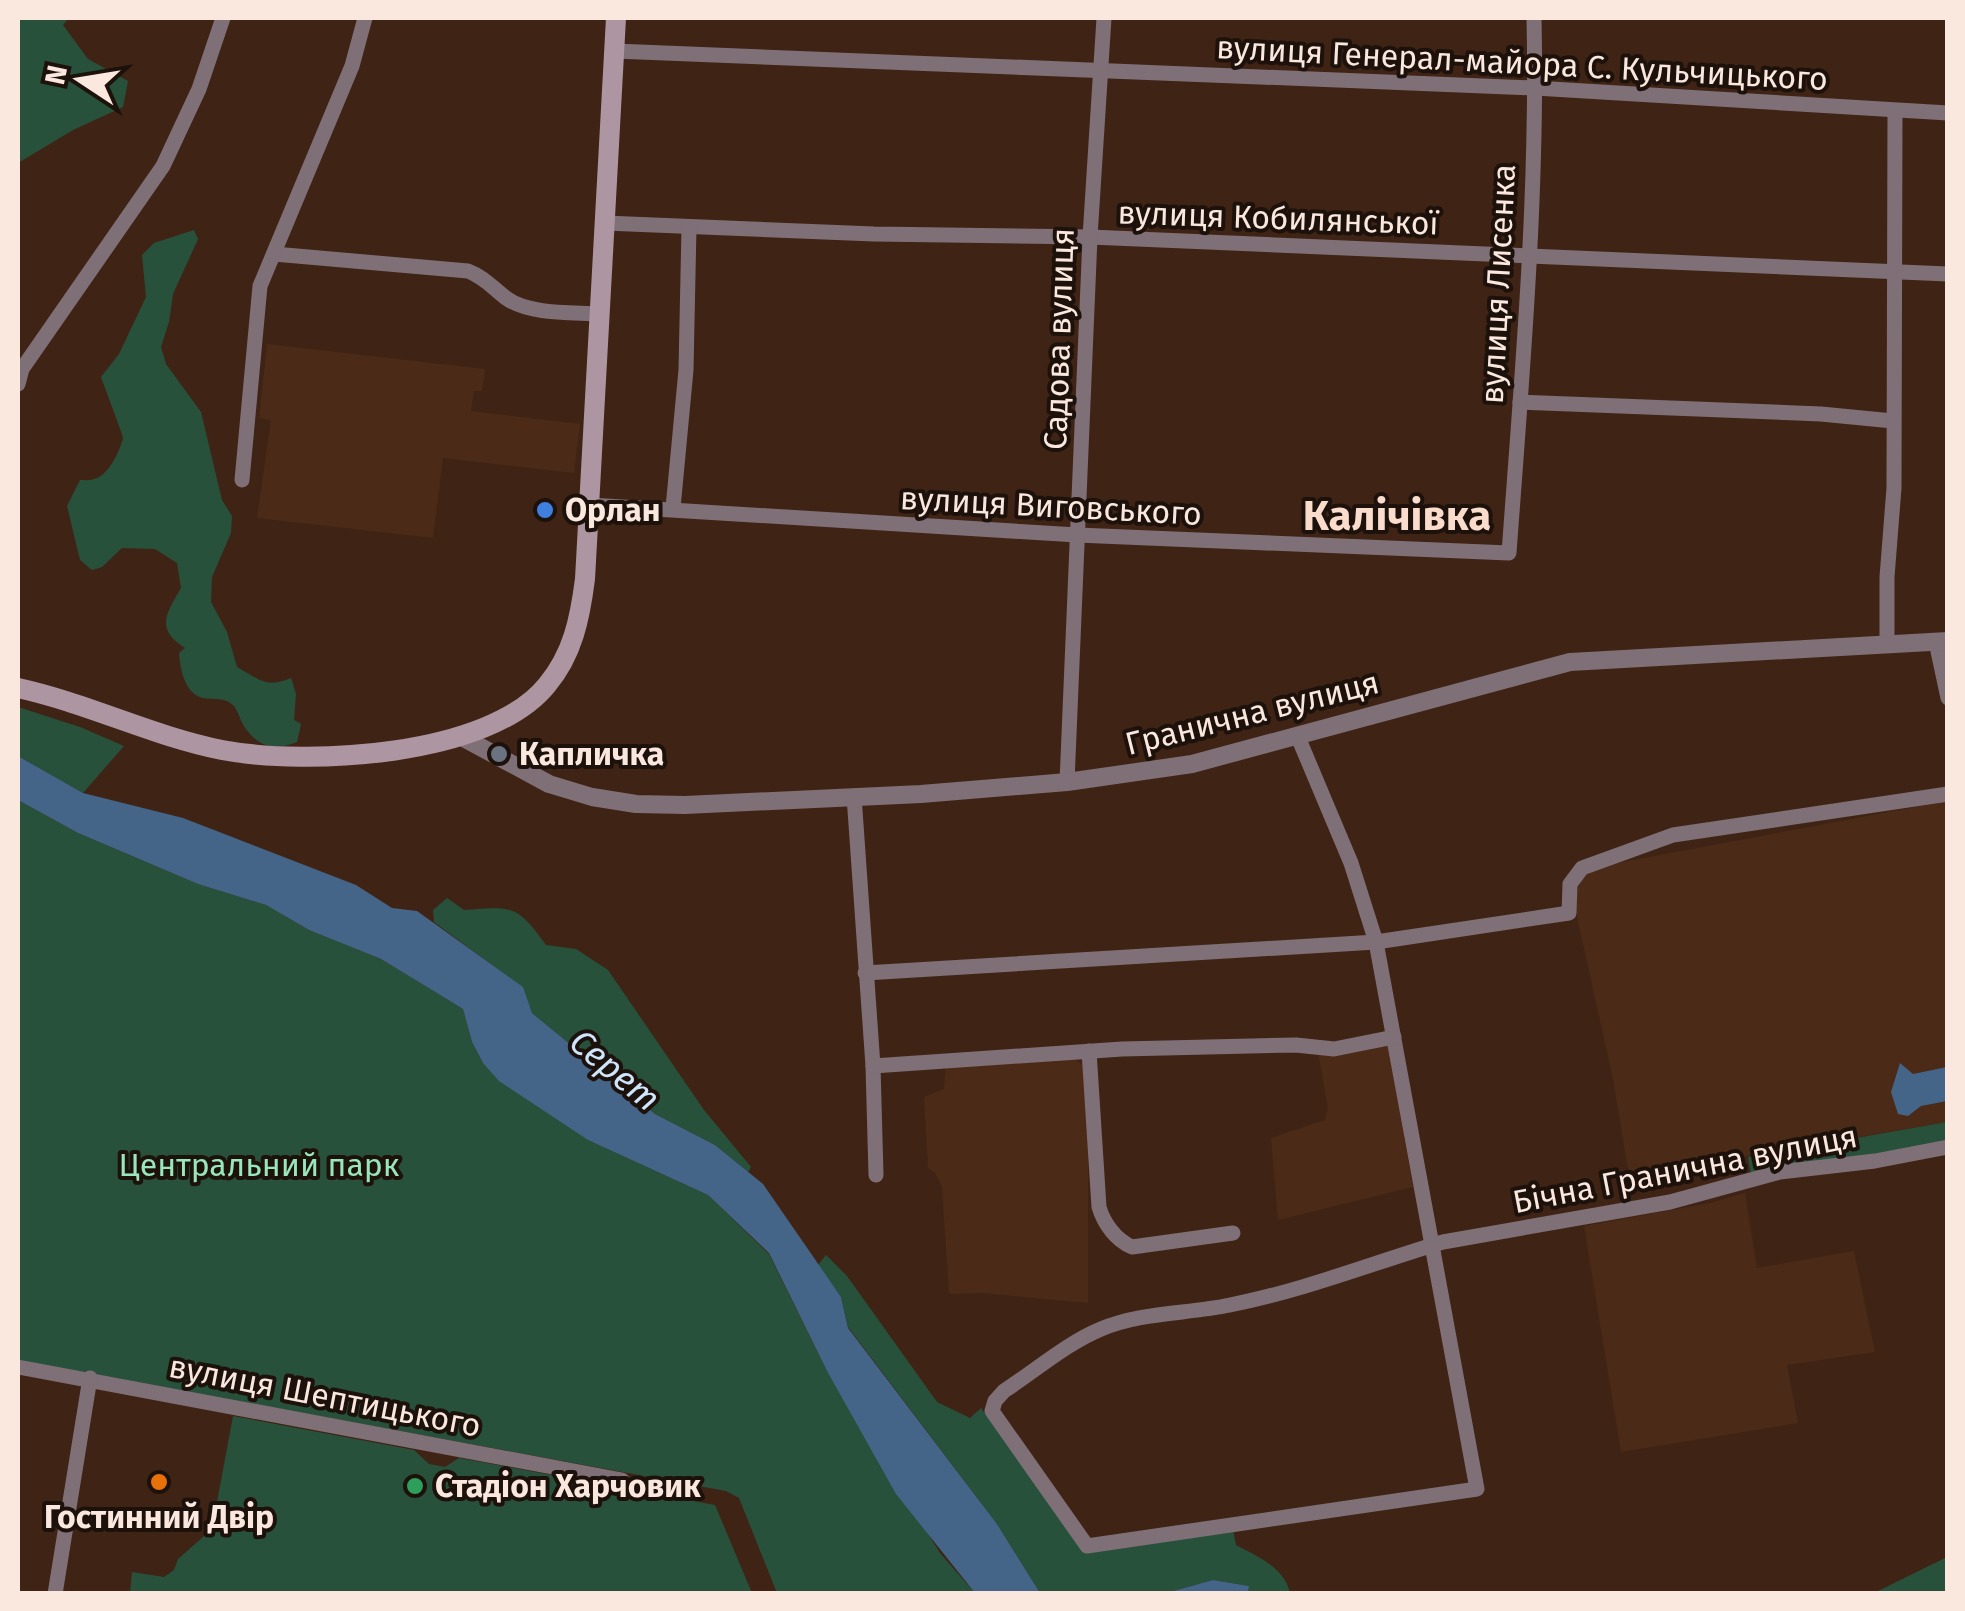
<svg xmlns="http://www.w3.org/2000/svg" width="1965" height="1611" viewBox="0 0 1965 1611" font-family="'Fira Sans',sans-serif">
<style>
.built{fill:#4b2a17}
.green{fill:#28513c}
.water{fill:#446588}
.lines{fill:none;stroke-linecap:round;stroke-linejoin:round}
.minor{stroke:#7f6f77;stroke-width:15}
.tertiary{stroke:#7f6f77;stroke-width:18}
.secondary{stroke:#ad95a1;stroke-width:20}
.shop-dot{fill:#3f7fe0;stroke:#1d110b;stroke-width:4}
.worship-dot{fill:#6b7280;stroke:#1d110b;stroke-width:4}
.food-dot{fill:#e8710a;stroke:#1d110b;stroke-width:4}
.leisure-dot{fill:#2e9e5b;stroke:#1d110b;stroke-width:4}
.labels{text-anchor:middle;dominant-baseline:central;stroke-width:8;stroke-linejoin:round;paint-order:stroke}
.street-label{font-size:32px;fill:#fae7de;stroke:#1d110b}
.poi-label{font-size:32px;font-weight:bold;fill:#fae7de;stroke:#1d110b;text-anchor:start}
.park-label{font-size:32px;fill:#98e6bb;stroke:#1d110b}
.water-label{font-size:35px;font-style:italic;fill:#cfe5fc;stroke:#1d110b}
.district-label{font-size:42px;font-weight:bold;fill:#fadccd;stroke:#1d110b}
</style>
<rect width="100%" height="100%" fill="#3f2415"/>
<g class="built">
<path d="M267 344 485 369 482 391H474L471 411 580 424 574 473 443 458 433 538 257 518 271 420 259 418Z"/>
<path d="M1947 801V1122L1629 1176 1613 1079 1573 899 1574 891 1591 868Z"/>
<path d="M1388 1044 1413 1187 1278 1220 1271 1138 1325 1120 1328 1108 1318 1052Z"/>
<path d="M1076 1059 1083 1066 1088 1115V1303L982 1293 949 1294 942 1187 935 1173 928 1168 924 1097 944 1089 946 1065Z"/>
<path d="M1745 1193 1757 1268 1854 1251 1875 1352 1787 1365 1798 1423 1621 1452 1584 1226 1710 1203Z"/>
</g>
<g class="green">
<path d="M18 18H69L63 25 88 59 128 81 123 107 73 130 18 163Z"/>
<path d="M194 230 198 239 173 294 169 322 161 347 166 364 201 412 222 500 232 516 231 533 212 577 211 602 227 632 237 667C259 679 265 689 291 678L296 694 294 720 301 724 297 742C275 751 258 748 244 726 240 720 238 710 233 705 224 697 214 700 203 698 185 694 180 669 179 653L185 648C155 629 166 614 181 588L177 563 155 549 122 548 102 567 92 570 80 560 67 506 80 480C85 480 91 481 97 478 109 474 121 449 123 437L101 377 119 354 146 297 142 255 154 243Z"/>
<path d="M18 707 80 727 124 746 83 793 18 756Z"/>
<path d="M18 800 78 833 198 884 266 905 309 930 381 959 463 1009 472 1042 483 1063 588 1140 708 1195 769 1254 827 1371 940 1553 975 1593H777L739 1498 726 1491 18 1361Z"/>
<path d="M447 898 464 910C513 906 517 905 546 945L576 949 608 970 704 1110 751 1167 748 1172 715 1145 655 1114 532 1013 522 987 434 922 433 910Z"/>
<path d="M1947 1122V1142L1751 1176 1748 1157Z"/>
<path d="M826 1255 847 1276 937 1402 970 1418 981 1408 1086 1553 1233 1530 1236 1545C1258 1557 1284 1567 1290 1593H1248L1249 1586 1213 1580 1166 1593H1040L997 1524 848 1327 841 1297 818 1265Z"/>
<path d="M233 1416 414 1450 429 1464 445 1467 459 1458 715 1505 752 1593H130L132 1572 164 1577 174 1570 178 1559 212 1529Z"/>
<path d="M1947 1557V1591L1940 1594 1874 1593Z"/>
</g>
<g class="water">
<path d="M18 756 83 793 183 818 356 885 392 908 417 911 523 987 532 1013 655 1114 715 1145 763 1184 841 1297 848 1328 997 1524 1040 1593H975L896 1494 827 1371 769 1253 708 1195 588 1140 499 1081 483 1063 472 1042 463 1009 381 959 309 930 266 905 198 884 78 833 18 800Z"/>
<path d="M1900 1063 1913 1074 1947 1067V1101L1921 1106 1908 1116 1898 1114 1891 1092Z"/>
<path d="M1213 1580 1249 1586 1248 1593H1166Z"/>
</g>
<g class="lines">
<g class="minor">
<path d="M615 51 1535 88 1948 113"/>
<path d="M605 223 874 234 1090 237 1948 274"/>
<path d="M274 254 468 271C484 277 493 288 506 298 529 315 573 312 600 314"/>
<path d="M18 384 22 369 163 166 199 89 223 18"/>
<path d="M1520 402 1821 414 1893 421"/>
<path d="M242 480 260 286 352 66 365 18"/>
<path d="M590 505 1077 535 1509 553C1522 375 1538 196 1534 18"/>
<path d="M673 508 686 370 689 227"/>
<path d="M1936 642 1948 698"/>
<path d="M1887 645V577L1894 488 1895 111"/>
<path d="M1298 737 1351 863 1376 942 1477 1489 1087 1546 992 1411 995 1401 1004 1391C1035 1371 1067 1343 1101 1329 1141 1312 1187 1314 1230 1305 1302 1291 1373 1263 1443 1242L1670 1202 1780 1172 1875 1161 1948 1147"/>
<path d="M1067 782 1090 237 1104 18"/>
<path d="M854 796 873 1066 876 1175"/>
<path d="M865 973 1376 942 1569 913 1570 884 1582 868 1673 835 1948 794"/>
<path d="M1089 1051 1099 1207C1104 1224 1116 1240 1132 1247L1233 1233"/>
<path d="M873 1066 1122 1049 1296 1045 1334 1049 1394 1037"/>
<path d="M18 1367 622 1480"/>
<path d="M55 1594 90 1378"/>
</g>
<path class="tertiary" d="M460 736 549 784 592 797 636 804 685 805 921 794 1067 782 1192 764 1570 662 1948 641"/>
<path class="secondary" d="M18 688C87 703 152 736 222 750 307 766 489 757 547 685 573 654 580 618 585 579L616 18"/>
</g>
<circle class="shop-dot" cx="545" cy="510" r="10"/>
<circle class="worship-dot" cx="499" cy="754" r="10"/>
<circle class="food-dot" cx="159" cy="1482" r="10"/>
<circle class="leisure-dot" cx="415" cy="1486" r="10"/>
<g class="labels">
<g class="street-label">
<text transform="translate(1522 63) rotate(3)">вулиця Генерал-майора С. Кульчицького</text>
<text transform="translate(1278 218) rotate(2)">вулиця Кобилянської</text>
<text transform="translate(1498 284) rotate(-87)">вулиця Лисенка</text>
<text transform="translate(1059 339) rotate(-88)">Садова вулиця</text>
<text transform="translate(1051 506) rotate(3)">вулиця Виговського</text>
<text transform="translate(1252 713) rotate(-14)">Гранична вулиця</text>
<text transform="translate(1685 1169) rotate(-11)">Бічна Гранична вулиця</text>
<text transform="translate(325 1396) rotate(11)">вулиця Шептицького</text>
</g>
<g class="poi-label">
<text x="565" y="510">Орлан</text>
<text x="519" y="754">Капличка</text>
<text x="435" y="1486">Стадіон Харчовик</text>
<text x="159" y="1517" text-anchor="middle">Гостинний Двір</text>
</g>
<g class="park-label">
<text x="259" y="1165">Центральний парк</text>
</g>
<g class="water-label">
<text transform="translate(615 1070) rotate(40)">Серет</text>
</g>
<g class="district-label">
<text x="1397" y="516">Калічівка</text>
</g>
</g>
<rect width="1965" height="1611" fill="none" stroke="#fae7de" stroke-width="40"/>
<g transform="translate(80 80) rotate(282)" stroke="#1d110b" stroke-width="8" paint-order="stroke">
<path d="M0-8L18 38L0 25L-18 38Z" fill="#fae7de"/>
<text y="-15" font-size="28" font-weight="bold" text-anchor="middle" fill="#fae7de">N</text>
</g>
</svg>
